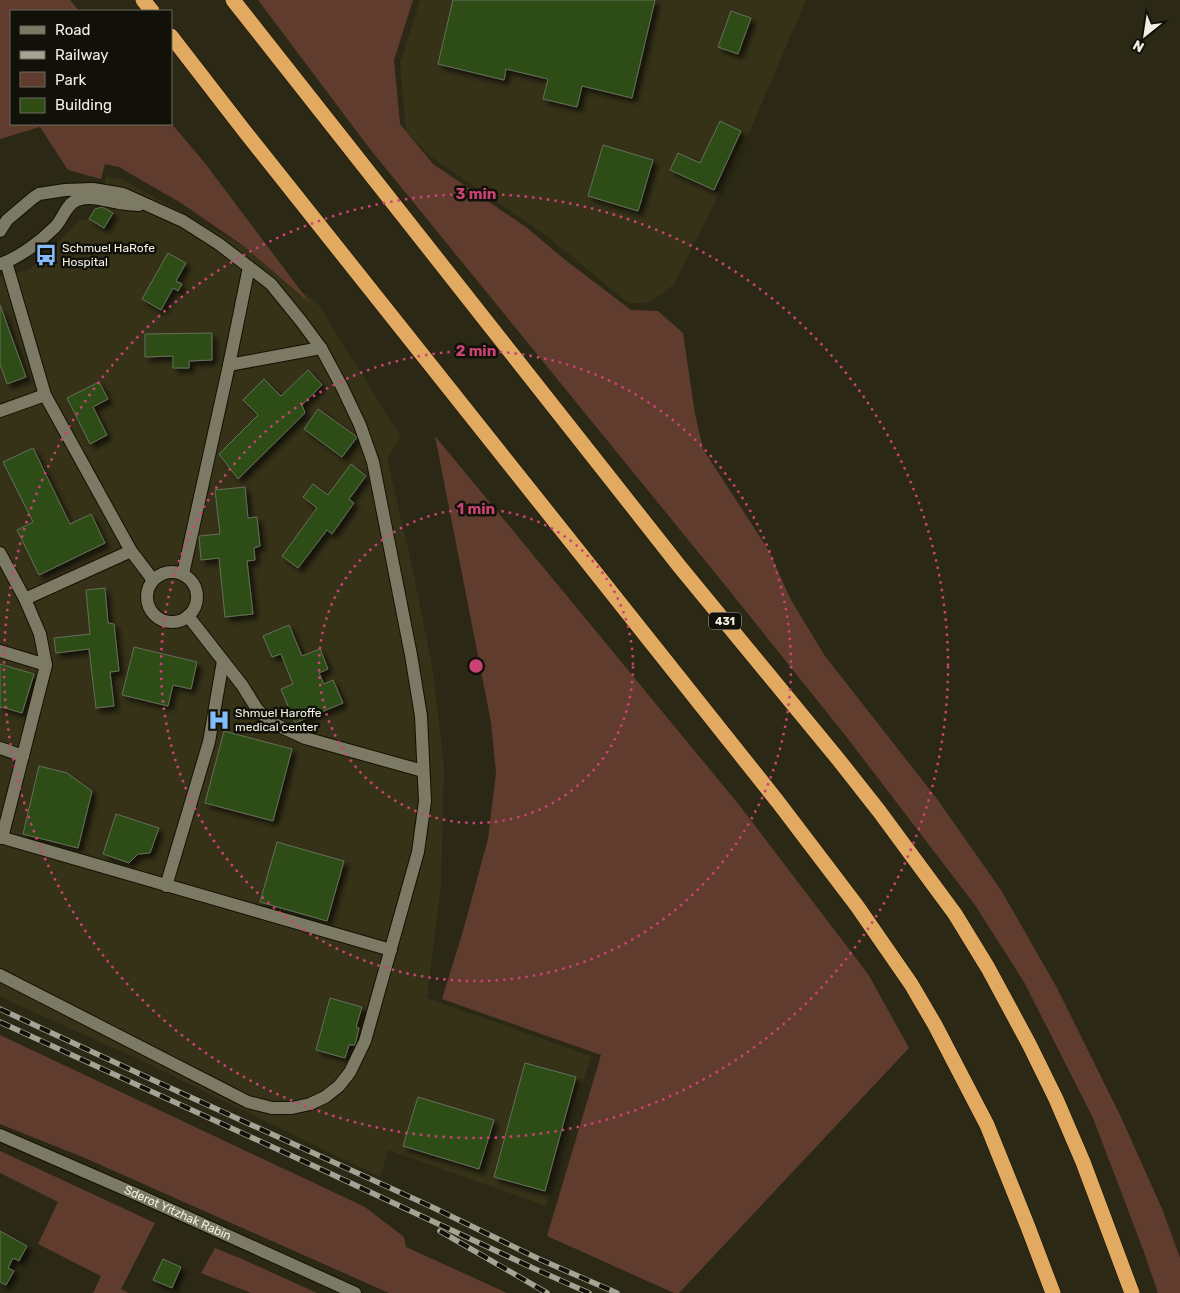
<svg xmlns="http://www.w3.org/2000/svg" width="1180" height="1293" viewBox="0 0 1180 1293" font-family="Rubik,sans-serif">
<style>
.built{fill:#363218}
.green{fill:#603c2f}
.building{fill:#2f4d12;stroke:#646f5c;filter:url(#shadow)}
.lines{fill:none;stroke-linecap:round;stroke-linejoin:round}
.minor-casing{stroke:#141102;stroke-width:14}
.secondary-casing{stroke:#141102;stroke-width:14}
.motorway-casing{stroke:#141102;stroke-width:16}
.minor{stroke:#7c7a64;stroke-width:12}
.secondary{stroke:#7c7a64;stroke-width:12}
.motorway{stroke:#e2aa61;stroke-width:15}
.rail-casing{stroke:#a5a394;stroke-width:5.5}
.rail{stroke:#121109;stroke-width:4;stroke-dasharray:11;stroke-linecap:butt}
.ring{fill:none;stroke:#cb4376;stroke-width:2.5;stroke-dasharray:2.5 5}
.labels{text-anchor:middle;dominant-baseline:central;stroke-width:5;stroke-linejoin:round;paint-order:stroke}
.shield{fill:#121109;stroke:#aeada2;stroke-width:1}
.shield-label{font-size:11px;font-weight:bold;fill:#f1f0e4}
.poi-label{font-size:12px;fill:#f1f0e4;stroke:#121109;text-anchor:start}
.street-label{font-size:12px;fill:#f1f0e4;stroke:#121109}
.centre{fill:#cb4376;stroke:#121109;stroke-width:2.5}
.ring-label{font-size:15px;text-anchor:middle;font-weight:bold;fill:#cb4376;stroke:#121109;stroke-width:5;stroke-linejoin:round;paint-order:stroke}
</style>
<defs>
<filter id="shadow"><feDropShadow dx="4.5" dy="4.5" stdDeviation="2.5" flood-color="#0009"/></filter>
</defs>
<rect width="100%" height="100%" fill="#2b2915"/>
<g class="built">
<path d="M420 0H806L746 140 674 284 662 294 646 303H628L547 236 431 157 406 131 400 64Z"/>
<path d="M106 176 121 179 245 247 318 304 401 437 387 459 412 566 433 671 444 768 441 885 427 998 591 1056 546 1206 388 1150 380 1177 134 1057 20 1006 0 996V276L29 270 80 220 89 219 95 209 102 207Z"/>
</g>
<g class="green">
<path d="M0 0H70L79 11H11V124H171V123L204 162 310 303 245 247 181 203 119 167 105 164 101 179 68 170 40 127 0 139Z"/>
<path d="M258 0H413L394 60 400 124 433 164 526 227 564 259 631 310 658 311 683 333 695 414 703 449 769 551 791 600 825 656 937 799 1001 890 1057 988 1121 1117 1163 1211 1180 1258V1293H1158L1144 1252 1093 1118 1024 982 975 905 845 735 729 590 370 149Z"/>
<path d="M435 436 740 806 868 974 909 1048 679 1293H674L547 1236 601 1055 442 999 463 931 488 839 496 773 491 722Z"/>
<path d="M0 1035 365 1207 404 1237 406 1247 507 1293H389L85 1158 0 1124Z"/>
<path d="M0 1151 155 1223 121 1289 129 1293H93L101 1276 38 1244 58 1202 0 1173Z"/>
<path d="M215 1248 242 1259 317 1293H251L201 1273Z"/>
</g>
<g class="building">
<path d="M453 0H655L632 98 582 86 577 107 543 99 548 79 506 69 504 80 438 64Z"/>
<path d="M731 11 751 18 738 54 718 47Z"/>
<path d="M720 121 741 131 714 190 670 170 678 153 700 163Z"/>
<path d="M603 145 653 160 638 211 588 196Z"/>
<path d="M102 207 113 213 104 228 89 219 95 209Z"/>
<path d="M168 253 186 263 176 281 182 284 178 291 173 288 161 310 142 299Z"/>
<path d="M0 305 26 377 7 384 0 364Z"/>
<path d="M212 333V360L189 361V368H173V356L145 357V334Z"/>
<path d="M308 370 322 385 302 405 305 413 238 479 219 454 258 415 243 400 264 379 281 396Z"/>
<path d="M99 382 108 399 93 407 107 435 90 444 67 398Z"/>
<path d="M318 409 357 437 342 457 304 429Z"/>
<path d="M33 448 70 524 91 514 105 543 39 575 17 530 33 522 3 462Z"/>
<path d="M351 464 366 476 349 499 354 503 332 534 327 530 298 568 282 556 317 508 303 497 313 484 328 495Z"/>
<path d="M245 487 248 518 257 517 260 546 254 548 255 560 247 561 253 614 225 617 219 558 201 560 199 536 220 534 215 490Z"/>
<path d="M105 588 108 623 114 624 119 671 110 672 114 706 96 708 89 649 56 653 54 638 90 634 86 590Z"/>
<path d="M289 625 302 656 320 649 328 669 319 673 324 684 333 680 343 703 295 723 281 689 293 684 281 654 272 657 263 636Z"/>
<path d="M134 647 197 662 191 689 173 685 168 706 122 695Z"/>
<path d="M0 664 34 674 22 713 2 707 0 708Z"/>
<path d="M224 731 292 749 273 821 205 803Z"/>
<path d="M39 766 67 773 92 791 78 848 23 834Z"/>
<path d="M116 814 159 828 150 853 138 854 129 863 103 854Z"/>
<path d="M277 842 344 861 327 921 260 902Z"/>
<path d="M330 998 362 1007 356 1027 359 1028 355 1045H349L345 1058 316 1050Z"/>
<path d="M525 1063 576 1077 545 1191 494 1177Z"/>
<path d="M418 1097 494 1120 479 1169 403 1146Z"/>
<path d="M0 1231 27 1246 19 1261 13 1258 8 1268 14 1271 6 1285 0 1282Z"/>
<path d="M163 1259 181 1267 172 1288 153 1280Z"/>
</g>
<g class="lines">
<g class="minor-casing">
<g id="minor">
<path d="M0 231 7 220 33 198 39 194 65 190 93 189 123 194 183 221 219 244 271 284 301 321 321 348 342 387 360 425 373 462 411 655 421 716 425 801 418 852 365 1041 350 1072 339 1086 325 1097 310 1104 292 1108H272L248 1102 0 975"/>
<path d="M6 262 45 395 131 551 153 580"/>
<path d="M0 264C19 258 41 241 55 227 63 219 66 204 77 200 91 195 106 201 119 203 126 204 132 205 139 205"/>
<path d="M229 365 321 348"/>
<path d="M0 411 45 395"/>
<path d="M0 553 25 599 40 634 46 665 2 838"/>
<circle cx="172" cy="597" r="25"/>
<path d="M183 574 229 365 249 267"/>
<path d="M25 599 131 551"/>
<path d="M188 616 242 685 257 709 270 722 305 738 423 771"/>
<path d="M0 651 46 665"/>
<path d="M0 748 23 756"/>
<path d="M0 837 391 950"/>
<path d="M166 886 209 742 223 661"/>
</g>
</g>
<g class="secondary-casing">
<g id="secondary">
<path id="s1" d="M0 1135 136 1194 355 1293"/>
</g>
</g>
<g class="motorway-casing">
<g id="motorway">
<path d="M143 0 152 11"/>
<path d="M233 0 680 567 838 759 879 811 955 914 988 968 1029 1044 1056 1099 1083 1162 1132 1293"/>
<path d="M171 36 246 133 778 802 857 906 911 984 935 1025 987 1125 1028 1227 1053 1293"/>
</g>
</g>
<use href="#minor" class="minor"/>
<use href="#secondary" class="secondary"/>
<use href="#motorway" class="motorway"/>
<g class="rail-casing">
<g id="rail">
<path d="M0 1009 155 1081 432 1207 539 1259 617 1293"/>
<path d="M0 1022 327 1172 535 1269 589 1293"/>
<path d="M440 1231 547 1293"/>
</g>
</g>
<use href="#rail" class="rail"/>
</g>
<g class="ring">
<circle cx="476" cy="666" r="157"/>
<circle cx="476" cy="666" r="315"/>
<circle cx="476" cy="666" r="472"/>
</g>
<defs>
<g id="bus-bare" transform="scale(1.725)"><path d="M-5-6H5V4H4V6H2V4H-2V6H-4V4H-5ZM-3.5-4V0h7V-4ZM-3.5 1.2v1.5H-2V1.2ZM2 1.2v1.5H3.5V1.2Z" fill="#86bbfb" stroke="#121109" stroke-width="2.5" paint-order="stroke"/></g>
<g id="hospital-bare" transform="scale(1.725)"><path d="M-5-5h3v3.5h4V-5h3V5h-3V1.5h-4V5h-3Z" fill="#86bbfb" stroke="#121109" stroke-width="2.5" paint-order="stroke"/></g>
</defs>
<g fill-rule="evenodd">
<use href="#bus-bare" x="46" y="255"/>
<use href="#hospital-bare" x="219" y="720"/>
</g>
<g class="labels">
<rect class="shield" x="709" y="612.5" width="32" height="17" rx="4"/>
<g class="shield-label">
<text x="725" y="621">431</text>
</g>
<g class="poi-label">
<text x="62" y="248">Schmuel HaRofe<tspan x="62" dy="14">Hospital</tspan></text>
<text x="235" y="713">Shmuel Haroffe<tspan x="235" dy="14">medical center</tspan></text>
</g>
<g class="street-label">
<text stroke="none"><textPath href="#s1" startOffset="194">Sderot Yitzhak Rabin</textPath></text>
</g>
</g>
<circle cx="476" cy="666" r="8" class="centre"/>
<g class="ring-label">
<text x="476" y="199">3 min</text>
<text x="476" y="356">2 min</text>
<text x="476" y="514">1 min</text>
</g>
<rect x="10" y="10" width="162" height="115" fill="#121109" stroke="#6b6a61"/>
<rect x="20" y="26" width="25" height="8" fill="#7c7a64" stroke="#6b6a61"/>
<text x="55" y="35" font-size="15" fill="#f1f0e4">Road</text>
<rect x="20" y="51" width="25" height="8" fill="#a5a394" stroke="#6b6a61"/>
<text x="55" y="60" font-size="15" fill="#f1f0e4">Railway</text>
<rect x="20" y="72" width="25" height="15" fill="#603c2f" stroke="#6b6a61"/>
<text x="55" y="85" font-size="15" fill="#f1f0e4">Park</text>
<rect x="20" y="98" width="25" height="15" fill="#2f4d12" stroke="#6b6a61"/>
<text x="55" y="110" font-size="15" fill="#f1f0e4">Building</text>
<g transform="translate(1145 35) rotate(210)" stroke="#121109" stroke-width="4" paint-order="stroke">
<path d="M0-4L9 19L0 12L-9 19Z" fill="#f1f0e4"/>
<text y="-8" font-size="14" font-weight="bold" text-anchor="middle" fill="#f1f0e4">N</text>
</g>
</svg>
